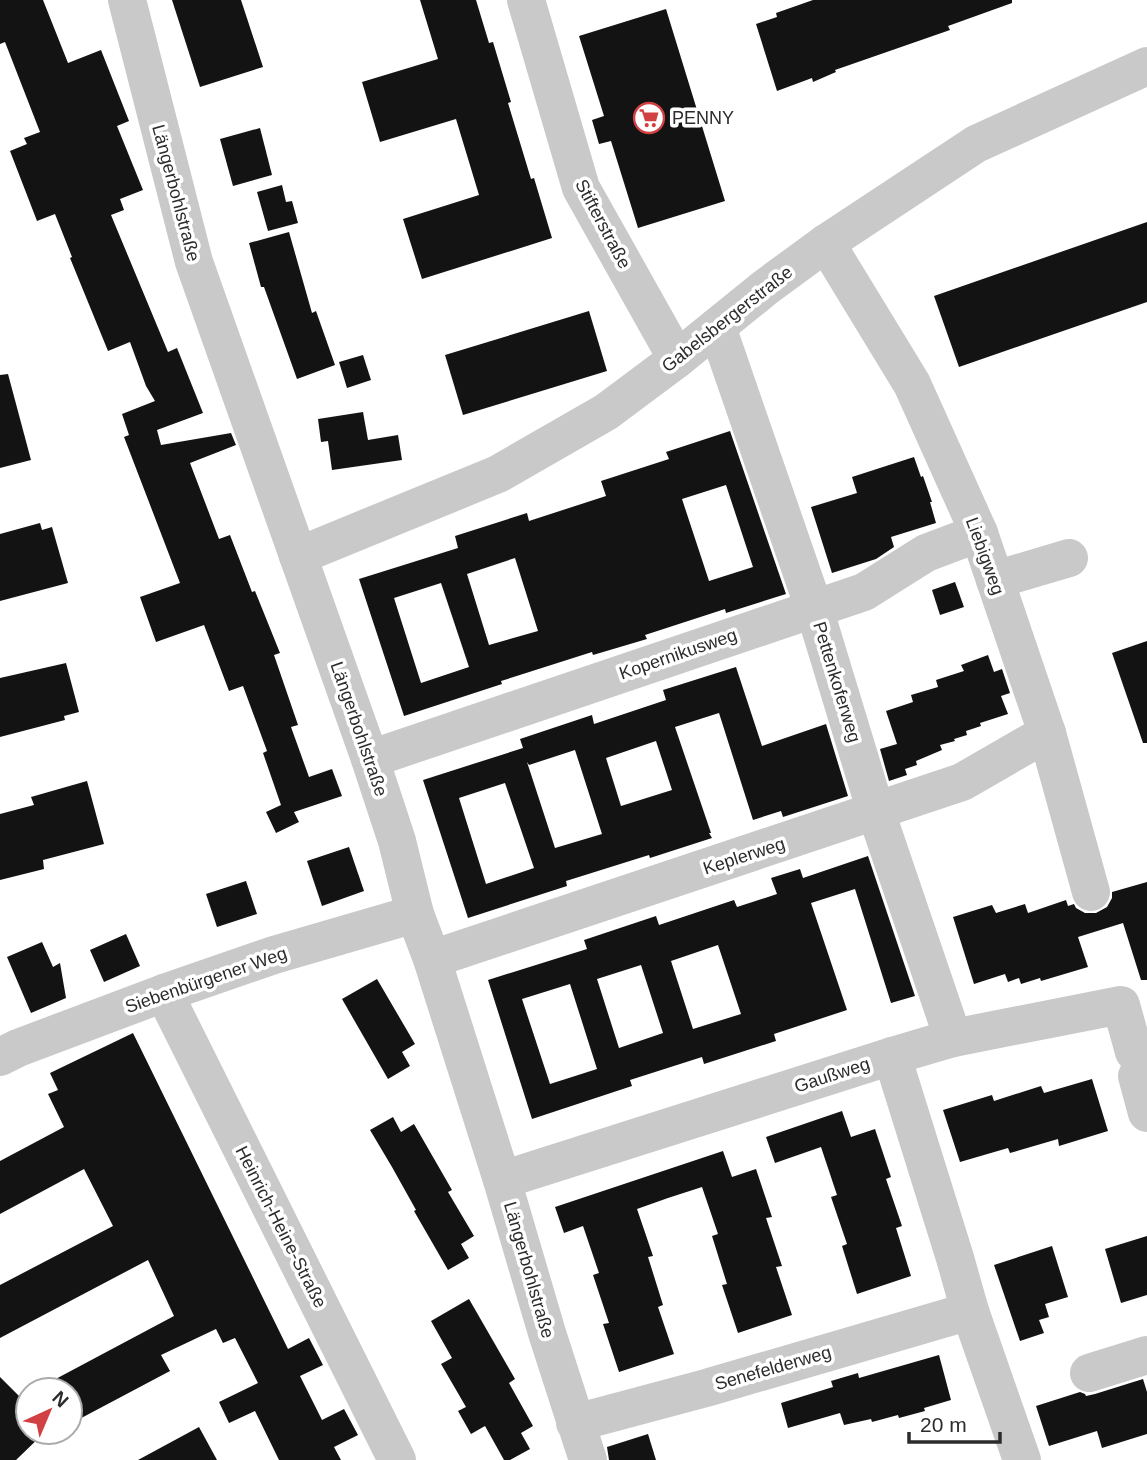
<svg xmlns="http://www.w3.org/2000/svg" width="1147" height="1460" viewBox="0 0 1147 1460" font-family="Helvetica,sans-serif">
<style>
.building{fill:#131313;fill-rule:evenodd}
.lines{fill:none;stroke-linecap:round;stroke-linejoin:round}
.minor{stroke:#c9c9c9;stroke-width:38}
.labels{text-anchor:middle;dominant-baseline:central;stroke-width:7;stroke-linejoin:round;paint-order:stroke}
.poi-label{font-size:18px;fill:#2c2c2c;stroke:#fff;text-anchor:start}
.street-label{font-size:18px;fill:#2c2c2c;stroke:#fff}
</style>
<rect width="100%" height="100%" fill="#fff"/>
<g class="building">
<path d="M0 0H43L68 63 101 50 129 121 117 126 143 190 120 199 124 210 111 215 168 352 177 348 203 413 157 430 161 445 231 433 236 445 190 463 219 539 230 535 252 592 255 591 280 653 274 655 298 725 291 727 309 777 332 769 342 796 294 812 299 822 276 833 266 812 281 805 263 753 267 751 243 686 229 691 204 625 156 642 140 597 180 583 124 437 129 435 122 414 155 401 146 386 130 342 108 351 70 258 72 257 55 214 37 221 10 151 27 144 24 138 40 132 5 42 0 44Z"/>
<path d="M172 0H241L263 67 200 87Z"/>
<path d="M420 0H476L489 43 493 42 511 102 508 103 531 179 534 178 552 238 422 279 403 219 479 195 456 119 380 142 362 82 438 59Z"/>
<path d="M813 0H1012V3L948 26 950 30 835 70 836 72 813 82 812 78 777 91 756 24 777 17 776 13Z"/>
<path d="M666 9 725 201 638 228 611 141 599 144 592 120 604 116 579 36Z"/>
<path d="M260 128 272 175 233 186 220 139Z"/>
<path d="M282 185 286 202 292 201 298 223 268 231 257 192Z"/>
<path d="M1147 222V302L959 367 934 296Z"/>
<path d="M289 232 312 313 316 311 335 365 297 379 264 287H261L249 243Z"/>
<path d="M589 311 607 371 463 415 445 355Z"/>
<path d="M363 355 371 380 347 388 339 362Z"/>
<path d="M8 374 31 460 0 468V375Z"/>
<path d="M363 412 368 440 398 435 402 460 332 470 328 441 321 442 318 419Z"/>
<path d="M730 431 786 594 726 613 725 609 645 635 647 639 593 655 592 652 501 681 502 684 404 716 359 579 458 548 455 536 527 513 529 521 606 496 601 481 669 459 666 452ZM726 485 753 567 709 581 682 499ZM515 558 538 631 489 645 467 574ZM441 583 469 667 421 683 394 598Z"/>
<path d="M914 457 921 477 923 476 932 502H930L936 523 891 537 894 547 876 559 832 573 811 507 857 493 852 477Z"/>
<path d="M40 523 42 530 52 527 68 583 0 601V534Z"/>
<path d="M955 582 964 607 940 615 932 590Z"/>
<path d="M1147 641V743H1143L1112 653Z"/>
<path d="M988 655 994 672 1002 669 1010 693 1001 696 1008 714 980 723 981 726 966 731 967 735 954 739 955 741 940 745 942 750 916 761 917 765 905 769 907 775 889 781 880 749 897 744 886 711 913 702 911 695 938 687 936 680 964 671 961 665Z"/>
<path d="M66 663 79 712 64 716 65 720 0 737V678Z"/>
<path d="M736 667 762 746 826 724 848 796 783 817 781 811 753 820 719 713 675 727 711 833H709L712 838 650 858 649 855 566 881 567 886 468 918 423 780 523 748 520 739 592 715 594 724 666 700 663 690ZM656 741 672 790 621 806 606 758ZM575 750 602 834 555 848 527 762 529 765ZM505 783 534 868 486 884 459 798Z"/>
<path d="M87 781 104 844 43 860 44 869 0 880V814L34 805 31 797Z"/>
<path d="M349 847 364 891 322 906 307 861Z"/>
<path d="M868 856 915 996 891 1003 855 889 811 903 847 1010 774 1034 776 1041 704 1064 702 1057 630 1080 632 1086 532 1119 488 980 587 949 584 940 656 916 659 925 734 900 737 907 777 894 771 878 800 869 803 878ZM718 945 741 1014 693 1029 671 961ZM641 965 663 1033 619 1048 597 979ZM570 984 597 1069 550 1084 522 999Z"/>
<path d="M246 881 257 914 217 927 206 894Z"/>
<path d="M1147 882V980H1141L1123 923 1078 937 1088 967 1041 981 1040 978 1021 984 1019 978 1008 982 1005 974 974 984 953 917 992 905 996 913 1025 904 1028 913 1066 900 1068 906 1074 904 1076 908 1085 913H1096L1107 907 1112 898V892Z"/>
<path d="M126 934 140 966 104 982 90 950Z"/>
<path d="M42 942 53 967 60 963 66 998 31 1013 7 957Z"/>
<path d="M377 979 415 1044 402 1052 410 1066 388 1079 342 999Z"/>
<path d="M133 1033 288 1349 309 1338 323 1365 300 1376 322 1420 344 1409 358 1435 334 1447 341 1460H279L255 1411 229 1423 219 1402 258 1383 235 1338 223 1343 216 1329 161 1355 170 1371 70 1424V1390H35L174 1316 148 1260 0 1338V1285L113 1226 84 1169 0 1214V1161L64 1127 48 1094 58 1090 50 1073Z"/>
<path d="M1092 1079 1108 1131 1059 1146 1058 1139 1010 1153 1008 1148 960 1162 943 1110 992 1095 994 1101 1041 1086 1044 1093Z"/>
<path d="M842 1111 851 1137 875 1129 891 1177 886 1179 902 1226 896 1228 911 1276 857 1294 842 1246 847 1244 831 1197 837 1195 821 1147 775 1163 766 1137Z"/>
<path d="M393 1117 401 1132 414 1124 452 1190 448 1192 474 1236 461 1244 469 1258 448 1270 414 1211 416 1210 392 1167 370 1130Z"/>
<path d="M723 1151 732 1177 756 1169 772 1217 766 1218 782 1266 776 1267 792 1315 738 1333 722 1285 727 1284 712 1236 718 1234 702 1187 668 1198 637 1209 653 1256 648 1257 663 1305 658 1307 674 1354 619 1372 603 1324 609 1323 593 1275 599 1273 583 1226 564 1233 555 1207Z"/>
<path d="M1147 1236V1295L1121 1303 1105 1249Z"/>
<path d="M1052 1246 1068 1297 1045 1304 1049 1317 1039 1320 1044 1333 1020 1341 994 1265Z"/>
<path d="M469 1299 515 1379 509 1383 533 1426 521 1433 530 1449 510 1460H504L485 1426 471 1434 458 1411 466 1407 441 1364 452 1358 431 1321Z"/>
<path d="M939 1355 951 1400 924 1408 925 1411 899 1418 898 1415 872 1422 871 1419 844 1425 840 1413 788 1428 781 1403 833 1387 831 1381 858 1373 859 1378Z"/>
<path d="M0 1377 21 1398 28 1394V1432H45L16 1460H0Z"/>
<path d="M1143 1379 1147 1392V1434L1102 1448 1097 1431 1049 1446 1036 1406 1080 1392 1085 1394 1086 1396 1095 1394Z"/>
<path d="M199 1427 217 1460H138Z"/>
<path d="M648 1434 656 1460H609L607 1447Z"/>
</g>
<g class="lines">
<g class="minor">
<path d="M127 0 194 262 370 759 397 841 415 914 432 959 502 1180 547 1333 588 1460"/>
<path d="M526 0 581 188 677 359"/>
<path d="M826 243 912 384 979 533 1047 733 1091 892"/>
<path d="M717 327 814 608 876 812 953 1038"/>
<path d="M298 556 498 474 606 412 677 359 766 287 826 243 976 144 1147 66"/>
<path d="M995 580 1069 558"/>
<path d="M370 759 864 592 926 553 979 533"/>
<path d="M432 959 962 782 1047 733"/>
<path d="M164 993 397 1460"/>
<path d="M892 1056 955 1258 970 1311 1022 1460"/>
<path d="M0 1057 18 1048 164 993 274 955 415 914"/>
<path d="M1147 1057 1137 1076 1147 1113"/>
<path d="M502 1180 892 1056 953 1038 1121 1005 1134 1052"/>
<path d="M1089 1373 1147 1355"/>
<path d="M575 1423 706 1388 970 1311"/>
</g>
</g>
<defs>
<g id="supermarket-ring" transform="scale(1.575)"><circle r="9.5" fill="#fff" stroke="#d14143" stroke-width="1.5"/><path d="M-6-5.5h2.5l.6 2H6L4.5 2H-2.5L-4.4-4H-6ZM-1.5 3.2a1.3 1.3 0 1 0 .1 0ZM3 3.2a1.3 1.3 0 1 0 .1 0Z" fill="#d14143"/></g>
</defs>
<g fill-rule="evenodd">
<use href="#supermarket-ring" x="649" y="118"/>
</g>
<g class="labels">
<g class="poi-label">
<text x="672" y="118">PENNY</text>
</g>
<g class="street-label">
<text transform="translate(176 193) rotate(75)">Längerbohlstraße</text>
<text transform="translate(603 224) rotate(62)">Stifterstraße</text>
<text transform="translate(727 319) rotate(-38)">Gabelsbergerstraße</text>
<text transform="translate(985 556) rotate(70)">Liebigweg</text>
<text transform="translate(678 654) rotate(-19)">Kopernikusweg</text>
<text transform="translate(837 682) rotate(73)">Pettenkoferweg</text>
<text transform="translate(359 729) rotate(71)">Längerbohlstraße</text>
<text transform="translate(744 856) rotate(-18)">Keplerweg</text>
<text transform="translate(206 980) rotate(-19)">Siebenbürgener Weg</text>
<text transform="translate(832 1075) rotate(-18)">Gaußweg</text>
<text transform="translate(281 1227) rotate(63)">Heinrich-Heine-Straße</text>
<text transform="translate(529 1270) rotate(74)">Längerbohlstraße</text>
<text transform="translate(773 1368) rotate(-16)">Senefelderweg</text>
</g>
</g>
<g transform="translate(49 1411) rotate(44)"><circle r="33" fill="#ffffff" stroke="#ababab" stroke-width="2"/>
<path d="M0-5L12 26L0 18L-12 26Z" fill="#d14143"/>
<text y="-10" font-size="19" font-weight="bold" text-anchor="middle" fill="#2c2c2c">N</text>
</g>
<path d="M909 1432v10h91v-10" fill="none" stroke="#2c2c2c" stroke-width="3.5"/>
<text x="920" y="1432" font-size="21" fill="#2c2c2c" stroke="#ffffff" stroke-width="5" paint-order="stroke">20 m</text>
</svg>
